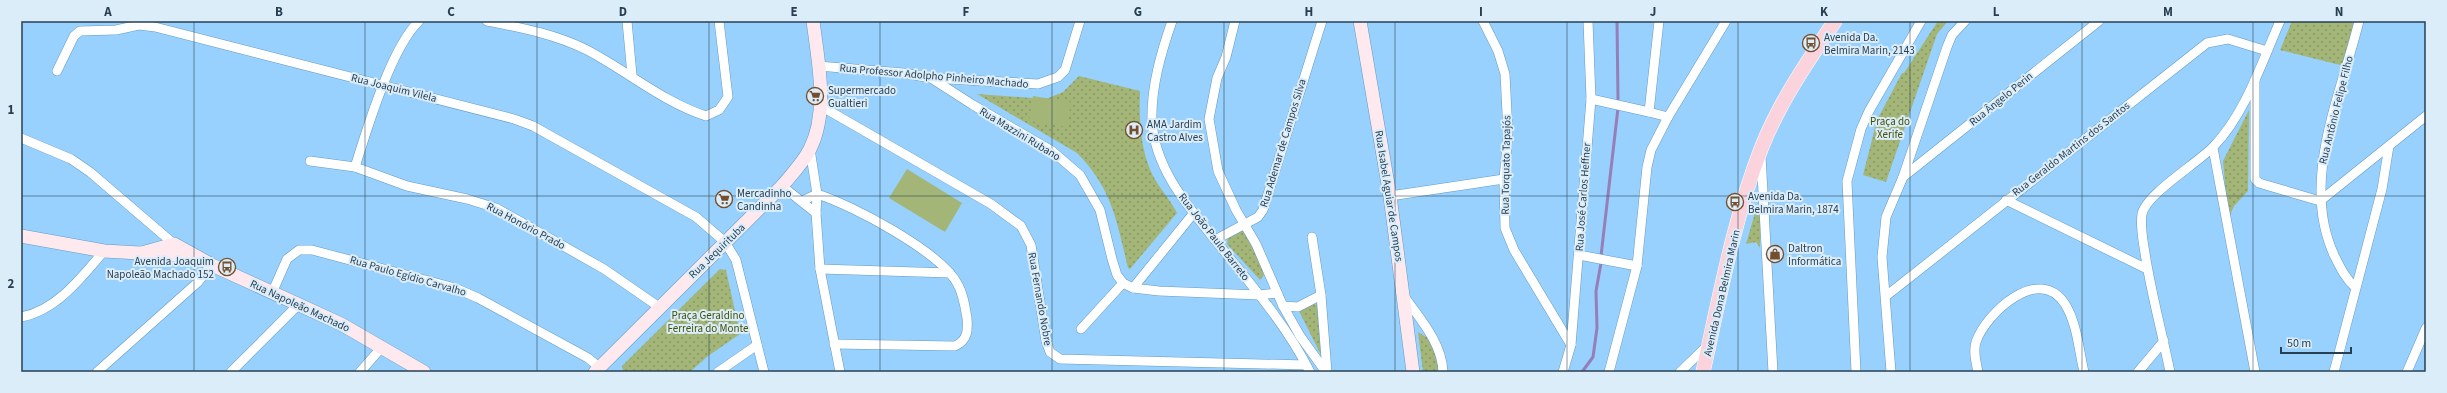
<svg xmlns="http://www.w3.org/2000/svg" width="2447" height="393" viewBox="0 0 2447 393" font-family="'Source Sans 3',sans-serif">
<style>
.grass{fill:url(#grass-dots)}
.garden{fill:#a3b678}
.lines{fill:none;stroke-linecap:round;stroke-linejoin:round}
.stream{stroke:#967fb8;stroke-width:3}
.street-casing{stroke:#649bc4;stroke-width:10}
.secondary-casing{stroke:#649bc4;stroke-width:14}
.primary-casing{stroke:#fff;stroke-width:15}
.street{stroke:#fff;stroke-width:9}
.secondary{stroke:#fde9ee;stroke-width:13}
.primary{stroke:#fbd3dd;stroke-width:14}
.grid{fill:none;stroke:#283f51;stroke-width:1;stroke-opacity:0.55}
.labels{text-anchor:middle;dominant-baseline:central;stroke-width:4;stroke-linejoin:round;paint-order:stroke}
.poi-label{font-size:11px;fill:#283f51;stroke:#dcedfa;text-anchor:start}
.street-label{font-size:11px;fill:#283f51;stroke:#dcedfa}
.park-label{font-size:11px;fill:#425209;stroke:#dcedfa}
.neatline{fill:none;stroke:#283f51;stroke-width:1.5}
.grid-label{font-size:13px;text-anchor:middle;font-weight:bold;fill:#283f51}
</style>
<defs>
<pattern id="grass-dots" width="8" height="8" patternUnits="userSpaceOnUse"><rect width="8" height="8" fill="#a3b678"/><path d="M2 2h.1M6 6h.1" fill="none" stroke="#859565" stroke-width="1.8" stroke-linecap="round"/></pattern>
</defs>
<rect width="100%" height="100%" fill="#98d1fd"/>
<g class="grass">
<path d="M1938 21H1948L1937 34 1886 182 1863 175 1877 120 1902 73H1904Z"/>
<path d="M2292 21H2355L2344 66 2280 50Z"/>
<path d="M1079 76 1140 91C1139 119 1140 148 1152 174 1159 188 1170 199 1177 213L1130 269 1128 268C1117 222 1112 188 1077 153L977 94 1046 99 1063 92Z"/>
<path d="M2249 110 2248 191 2234 206 2228 220 2223 161Z"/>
<path d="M1757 206H1760V248L1756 242 1746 244Z"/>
<path d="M1241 229 1249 233 1264 275 1260 280 1227 244 1228 237Z"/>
<path d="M720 269 726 270 740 334 708 356 690 372H623L622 366Z"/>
<path d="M1312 304 1321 305 1322 357 1299 311Z"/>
<path d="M1418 332 1442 347 1437 372H1423Z"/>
</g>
<g class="garden">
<path d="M1033 96 1071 102 1067 127 1029 121Z"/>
<path d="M907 169 962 203 945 232 889 198Z"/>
</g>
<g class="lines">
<g class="stream">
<path d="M1617 21 1618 99"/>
<path d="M1601 256 1618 108"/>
<path d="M1582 372 1593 357 1597 328 1596 291 1601 263"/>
</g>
<g class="street-casing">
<g id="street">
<path d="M487 21C522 28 555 34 587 50 627 71 663 102 706 116L719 110 728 97 719 21"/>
<path d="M627 21 632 75"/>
<path d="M1172 21C1161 53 1151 87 1152 121 1155 173 1194 213 1224 251 1255 289 1288 328 1310 372"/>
<path d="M1235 21 1226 57 1217 78 1209 119 1218 171 1236 210 1256 244 1283 306 1300 336 1326 372"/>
<path d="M1483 21 1498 51 1505 74 1508 133 1504 179 1505 228 1514 250 1571 345"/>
<path d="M818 66 903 73 931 78 1038 84 1058 77 1065 70 1080 21"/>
<path d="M57 71 74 36 80 31 116 30 139 25 155 27 514 119 533 126 696 217 725 242 736 260 764 372"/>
<path d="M931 78 973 105 1052 151 1080 175 1100 210 1112 259 1117 275 1123 283 1133 288 1159 291 1259 295 1277 293"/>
<path d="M2255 80V179L2259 183 2320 201 2426 116"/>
<path d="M1591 99 1649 112"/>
<path d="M819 105 991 204 1021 226 1031 245 1046 341 1050 352 1060 359 1306 365"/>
<path d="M1668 117 1726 21"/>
<path d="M21 138 71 159 90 172 174 244"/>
<path d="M2213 148 2255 372"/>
<path d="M810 149 817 194 816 213 820 269 840 372"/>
<path d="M1761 156 1773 372"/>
<path d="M310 161 355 167 407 186 467 199 496 208 604 269 659 307"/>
<path d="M355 167C367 129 391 48 419 21"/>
<path d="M1903 177 2099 21"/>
<path d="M782 186 816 213"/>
<path d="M1390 196 1504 179"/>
<path d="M2006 200 2147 269"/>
<path d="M802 201 817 194C852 205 939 251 957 283 963 293 965 306 967 318 968 330 968 340 955 346L834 344"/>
<path d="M1312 237 1321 295 1327 372"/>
<path d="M1215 240 1258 217 1263 210 1322 21"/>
<path d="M1579 255 1637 266"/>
<path d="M820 269 950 273"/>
<path d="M2355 287C2345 278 2340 267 2334 255 2300 181 2341 95 2359 21"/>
<path d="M1133 288 1193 214"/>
<path d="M272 293 287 259 299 250H312L455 288 478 298 588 358 599 367"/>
<path d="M1404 296C1420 319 1442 343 1443 372"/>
<path d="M1886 296 2207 43 2228 39 2267 51"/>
<path d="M1283 306 1298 307 1321 295"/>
<path d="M21 317C56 311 82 277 104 251"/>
<path d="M1081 329 1123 283"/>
<path d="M97 372 197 283 212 265"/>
<path d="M231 372 298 305"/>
<path d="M360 372 382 347"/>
<path d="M718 372 757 345"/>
<path d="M1563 372 1571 345 1591 99 1588 21"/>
<path d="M1609 372 1637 266 1647 167 1651 150 1668 117 1649 112 1659 21"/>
<path d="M1680 372 1708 345"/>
<path d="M1856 372 1847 181 1861 129 1869 111 1921 21"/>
<path d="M1891 372 1882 257 1886 217 1903 177 1947 47 1952 35 1965 21"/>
<path d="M1978 372C1976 362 1973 351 1976 342 1986 313 2039 264 2065 304 2077 323 2079 351 2084 372"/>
<path d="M2138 372 2164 341"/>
<path d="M2170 372C2162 332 2151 293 2145 253 2143 240 2140 227 2142 214 2146 194 2198 163 2214 146 2245 114 2262 62 2280 21"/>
<path d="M2334 372 2382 189 2389 146"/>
<path d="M2407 372 2426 328"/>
</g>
</g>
<g class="secondary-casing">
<g id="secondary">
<path d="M1360 21 1390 196 1413 372"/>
<path d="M21 236 104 251 194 256"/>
<path d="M138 254 174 244 212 265 341 324 424 372"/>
<path d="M595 372 782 186C792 174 803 163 810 149 829 111 818 61 813 21"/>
</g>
</g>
<g class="primary-casing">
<path id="primary" d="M1703 372C1719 300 1734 218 1761 149 1779 103 1807 62 1835 21"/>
</g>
<use href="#street" class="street"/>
<use href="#secondary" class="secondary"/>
<use href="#primary" class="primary"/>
</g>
<path class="grid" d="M194 21V372M365 21V372M537 21V372M709 21V372M880 21V372M1052 21V372M1224 21V372M1395 21V372M1567 21V372M1738 21V372M1910 21V372M2082 21V372M2253 21V372M21 196H2426"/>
<defs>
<g id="bus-ring" transform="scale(0.9)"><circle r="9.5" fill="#dcedfa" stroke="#754e2b" stroke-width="1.5"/><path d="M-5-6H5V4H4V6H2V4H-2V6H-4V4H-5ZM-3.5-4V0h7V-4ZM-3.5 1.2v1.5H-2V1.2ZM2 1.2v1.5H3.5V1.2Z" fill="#754e2b"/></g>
<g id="supermarket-ring" transform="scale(0.9)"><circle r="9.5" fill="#dcedfa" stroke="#754e2b" stroke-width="1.5"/><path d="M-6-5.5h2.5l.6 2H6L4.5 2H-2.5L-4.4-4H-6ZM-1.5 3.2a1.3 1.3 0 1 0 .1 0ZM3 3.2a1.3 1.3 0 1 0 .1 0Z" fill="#754e2b"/></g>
<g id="hospital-ring" transform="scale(0.9)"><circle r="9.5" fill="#dcedfa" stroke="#754e2b" stroke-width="1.5"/><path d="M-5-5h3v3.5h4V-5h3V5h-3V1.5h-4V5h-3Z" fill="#754e2b"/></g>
<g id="shop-ring" transform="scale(0.9)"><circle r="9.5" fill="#dcedfa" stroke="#754e2b" stroke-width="1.5"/><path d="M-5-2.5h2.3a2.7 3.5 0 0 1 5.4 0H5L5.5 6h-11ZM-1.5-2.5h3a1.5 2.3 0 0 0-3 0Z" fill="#754e2b"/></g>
</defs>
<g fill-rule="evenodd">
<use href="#bus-ring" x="1811" y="43"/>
<use href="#supermarket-ring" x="815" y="96"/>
<use href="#hospital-ring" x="1134" y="130"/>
<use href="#supermarket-ring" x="724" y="199"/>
<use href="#bus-ring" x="1735" y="202"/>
<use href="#shop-ring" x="1775" y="254"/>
<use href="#bus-ring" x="227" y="267"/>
</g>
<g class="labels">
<g class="poi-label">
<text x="1824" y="37">Avenida Da.<tspan x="1824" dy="13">Belmira Marin, 2143</tspan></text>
<text x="828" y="90">Supermercado<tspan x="828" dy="13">Gualtieri</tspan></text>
<text x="1147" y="124">AMA Jardim<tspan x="1147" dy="13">Castro Alves</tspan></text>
<text x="737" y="193">Mercadinho<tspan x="737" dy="13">Candinha</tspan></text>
<text x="1748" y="196">Avenida Da.<tspan x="1748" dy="13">Belmira Marin, 1874</tspan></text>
<text x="1788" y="248">Daltron<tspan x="1788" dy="13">Informática</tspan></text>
<text x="214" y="261" text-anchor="end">Avenida Joaquim<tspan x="214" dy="13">Napoleão Machado 152</tspan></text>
</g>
<g class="street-label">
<text transform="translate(934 76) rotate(5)">Rua Professor Adolpho Pinheiro Machado</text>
<text transform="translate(394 88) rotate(14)">Rua Joaquim Vilela</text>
<text transform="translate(2001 99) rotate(-39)">Rua Ângelo Perin</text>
<text transform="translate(2336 110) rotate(-76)">Rua Antônio Felipe Filho</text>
<text transform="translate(1020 134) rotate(31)">Rua Mazzini Rubano</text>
<text transform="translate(1283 143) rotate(-73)">Rua Ademar de Campos Silva</text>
<text transform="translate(2071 149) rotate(-38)">Rua Geraldo Martins dos Santos</text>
<text transform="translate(1506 165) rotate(-89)">Rua Torquato Tapajós</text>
<text transform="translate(1389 196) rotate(81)">Rua Isabel Aguiar de Campos</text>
<text transform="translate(1583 197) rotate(-86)">Rua José Carlos Heffner</text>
<text transform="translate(526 226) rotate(28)">Rua Honório Prado</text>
<text transform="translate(1214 237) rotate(52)">Rua João Paulo Barreto</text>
<text transform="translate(717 251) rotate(-44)">Rua Jequirituba</text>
<text transform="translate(408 276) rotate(16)">Rua Paulo Egídio Carvalho</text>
<text transform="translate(1722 293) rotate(-77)">Avenida Dona Belmira Marin</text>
<text transform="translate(1040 299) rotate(80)">Rua Fernando Nobre</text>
<text transform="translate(300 306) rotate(25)">Rua Napoleão Machado</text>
</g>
<g class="park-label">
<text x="1890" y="121">Praça do<tspan x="1890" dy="13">Xerife</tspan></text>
<text x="708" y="315">Praça Geraldino<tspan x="708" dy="13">Ferreira do Monte</tspan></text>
</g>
</g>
<rect width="2447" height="393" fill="none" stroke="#dcedfa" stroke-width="44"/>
<path d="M2281 347v6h70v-6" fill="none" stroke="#283f51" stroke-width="2"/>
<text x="2287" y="347" font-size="12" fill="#283f51" stroke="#dcedfa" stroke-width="3" paint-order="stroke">50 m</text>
<rect x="22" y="22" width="2403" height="349" class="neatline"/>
<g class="grid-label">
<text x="108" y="16">A</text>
<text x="279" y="16">B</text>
<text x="451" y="16">C</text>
<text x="623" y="16">D</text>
<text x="794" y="16">E</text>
<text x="966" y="16">F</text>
<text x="1138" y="16">G</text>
<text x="1309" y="16">H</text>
<text x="1481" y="16">I</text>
<text x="1653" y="16">J</text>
<text x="1824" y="16">K</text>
<text x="1996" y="16">L</text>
<text x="2168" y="16">M</text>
<text x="2339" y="16">N</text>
<text x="11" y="114">1</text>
<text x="11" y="288">2</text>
</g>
</svg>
